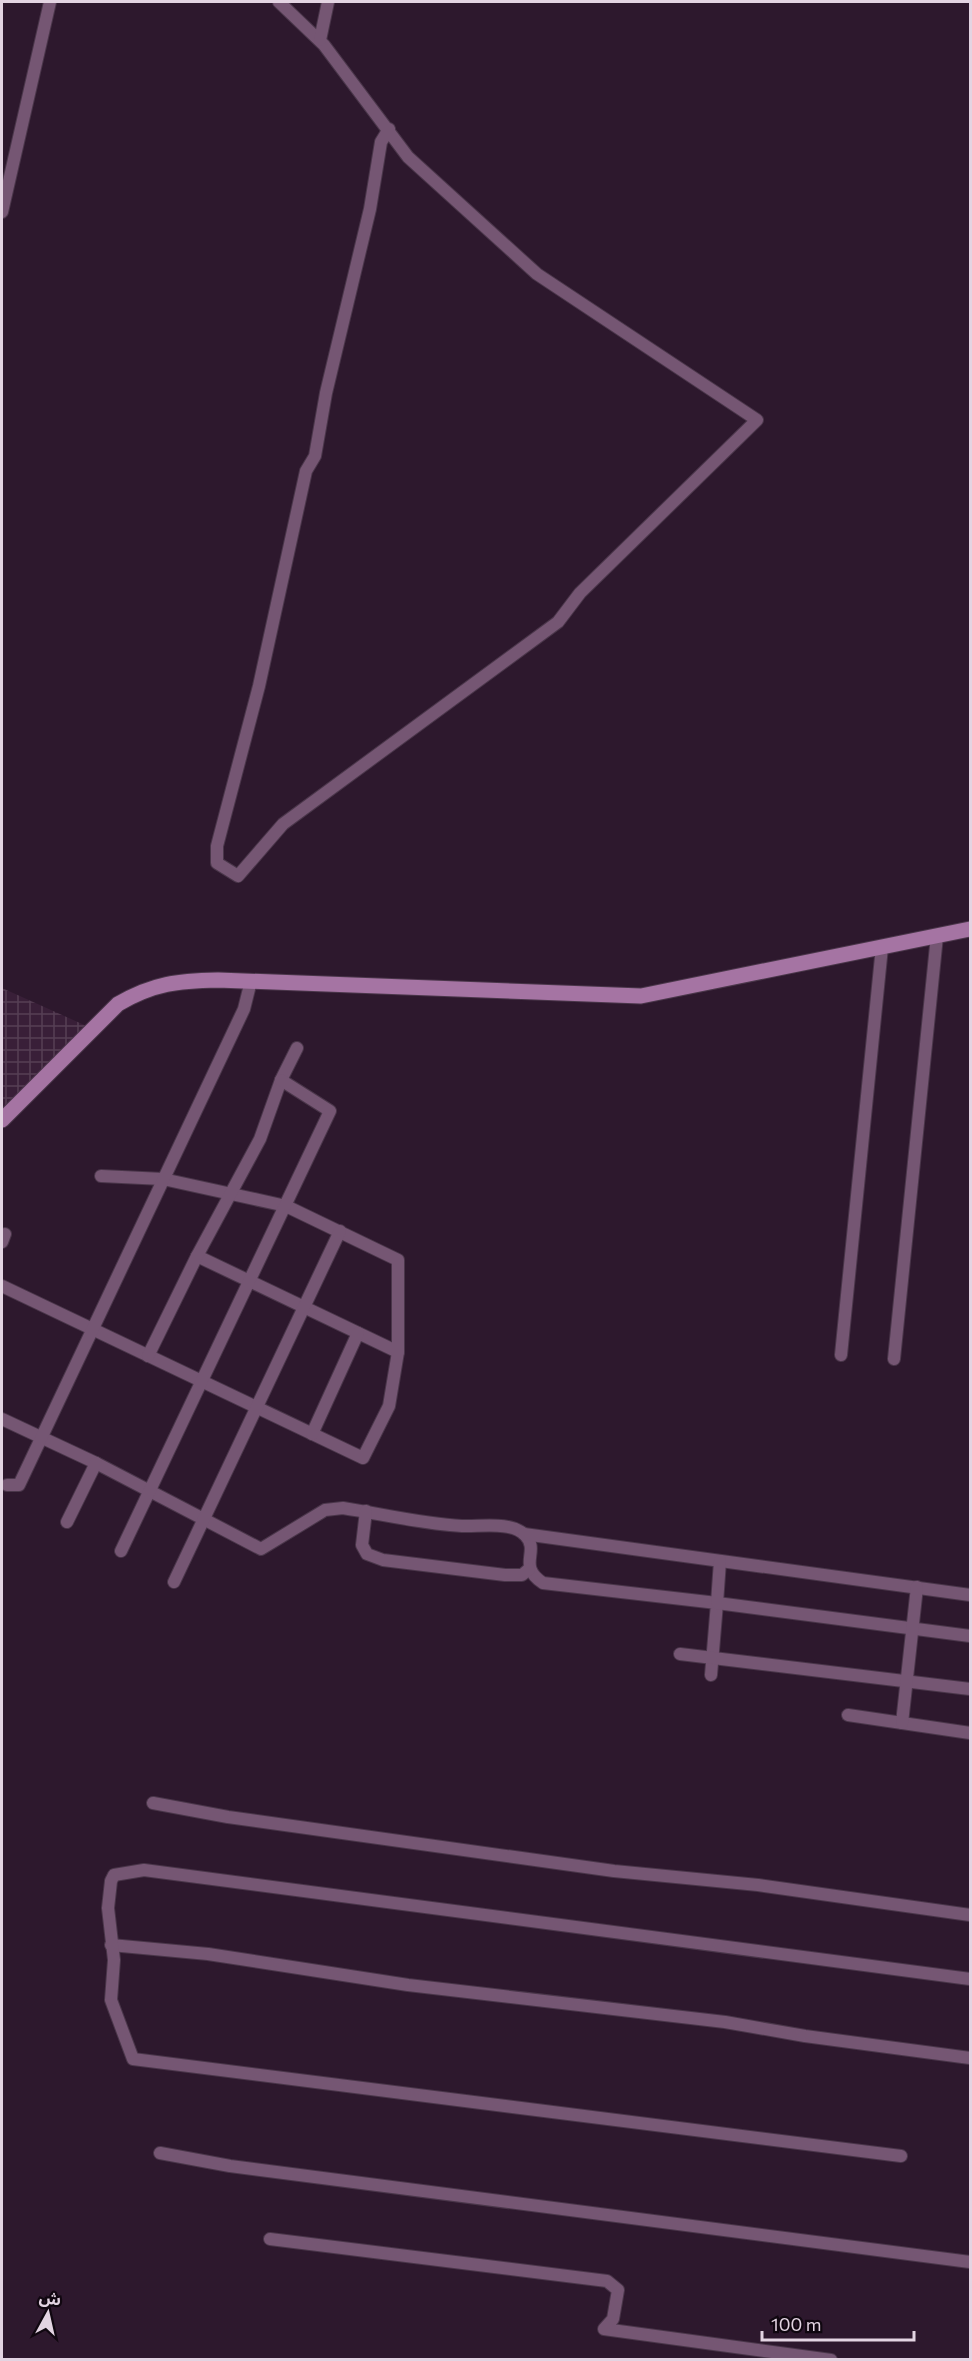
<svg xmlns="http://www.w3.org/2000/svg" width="972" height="2361" viewBox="0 0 972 2361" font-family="Commissioner,'Noto Sans Arabic',sans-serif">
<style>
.industrial{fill:url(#industrial-grid)}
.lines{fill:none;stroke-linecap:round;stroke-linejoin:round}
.street-casing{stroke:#4a364a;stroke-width:14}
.secondary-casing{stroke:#4a364a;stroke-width:17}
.street{stroke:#755673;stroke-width:12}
.secondary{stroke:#a574a3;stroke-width:15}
</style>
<defs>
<pattern id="industrial-grid" width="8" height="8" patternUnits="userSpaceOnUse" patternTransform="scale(1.5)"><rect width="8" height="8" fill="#391f38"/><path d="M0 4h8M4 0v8" fill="none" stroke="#563f54"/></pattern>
</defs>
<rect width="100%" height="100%" fill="#2d182d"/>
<path class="industrial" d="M2 988 91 1028 2 1119Z"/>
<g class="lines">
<g class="street-casing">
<g id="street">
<path d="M279 2 324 45 408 157 537 274 757 420 580 593 558 622 283 824 238 876 217 863V846L259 686 306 471 315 456 326 393 370 209 381 142 389 129"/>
<path d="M320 40 328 2"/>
<path d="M2 212 50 2"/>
<path d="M2 1242 5 1234"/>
<path d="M197 1256 398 1352"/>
<path d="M2 1286 363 1458 389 1406 398 1352V1260L286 1206 163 1179 101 1176"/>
<path d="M841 1355 882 947"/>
<path d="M148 1356 197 1256 260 1139 281 1080 297 1048"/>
<path d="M894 1359 937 936"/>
<path d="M2 1419 96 1463 261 1549 325 1510 343 1508C382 1514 423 1524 462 1526 480 1527 511 1521 525 1535 541 1552 516 1565 543 1583L717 1603 711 1675"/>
<path d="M312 1434 358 1333"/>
<path d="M7 1485H19L244 1009 251 981"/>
<path d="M366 1511 362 1545 367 1554 383 1560 505 1575H522L529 1569"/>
<path d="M67 1522 96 1463"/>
<path d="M524 1534 970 1595"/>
<path d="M121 1551 330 1111 281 1080"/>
<path d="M720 1561 717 1603 970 1636"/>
<path d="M174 1582 340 1231"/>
<path d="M680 1654 970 1689"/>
<path d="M848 1715 970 1733"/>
<path d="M902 1723 917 1587"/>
<path d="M153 1803 228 1817 614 1871 758 1885 970 1915"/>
<path d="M111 1945 208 1954 408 1985 725 2022 805 2036 970 2058"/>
<path d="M160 2153 230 2166 970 2262"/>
<path d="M901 2156 133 2059 111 2000 114 1960 108 1908 111 1881 114 1875 144 1870 970 1979"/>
<path d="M270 2239 607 2281 618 2290 613 2319 604 2329 831 2360"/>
</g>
</g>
<g class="secondary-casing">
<path id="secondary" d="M2 1120 118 1004C154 983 178 981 218 980L641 996 970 929"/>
</g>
<use href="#street" class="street"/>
<use href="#secondary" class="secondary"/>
</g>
<rect width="972" height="2361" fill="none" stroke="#e3d4e2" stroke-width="6"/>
<g transform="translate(48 2313) rotate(8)" stroke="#100710" stroke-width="4.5" paint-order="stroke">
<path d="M0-4.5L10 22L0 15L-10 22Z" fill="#e3d4e2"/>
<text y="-9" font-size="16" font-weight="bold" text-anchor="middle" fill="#e3d4e2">ش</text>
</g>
<path d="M762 2331v9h152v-9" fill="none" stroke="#e3d4e2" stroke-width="3"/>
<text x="771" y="2331" font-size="18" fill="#e3d4e2" stroke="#100710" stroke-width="4.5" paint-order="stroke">100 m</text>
</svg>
